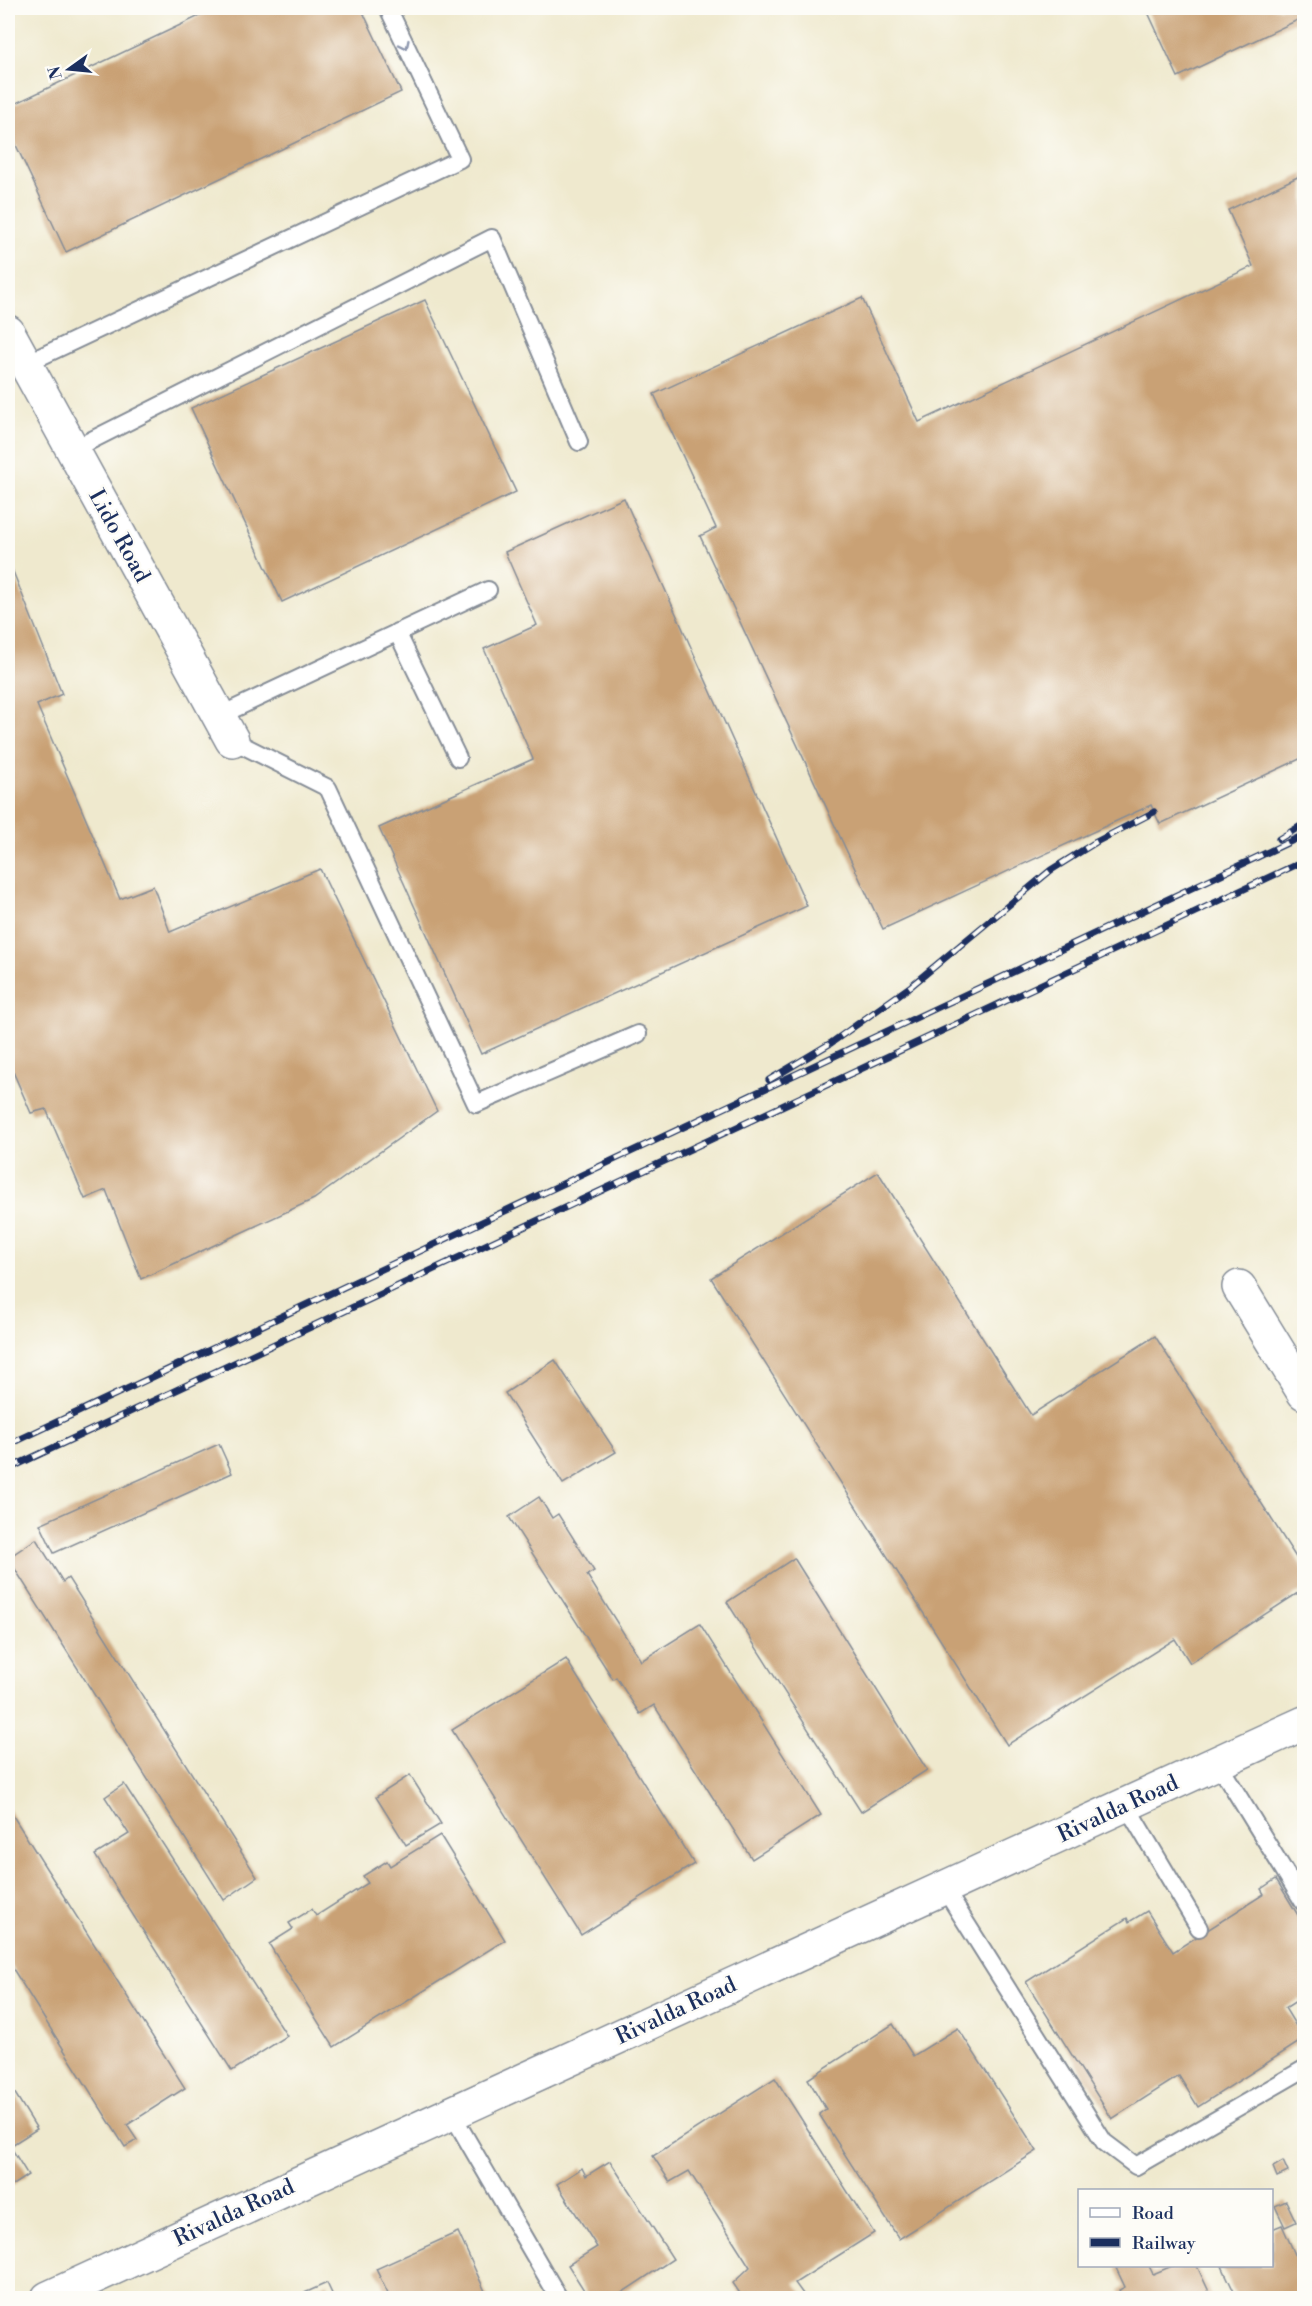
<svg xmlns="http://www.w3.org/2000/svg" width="1312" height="2306" viewBox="0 0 1312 2306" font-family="'Libre Bodoni',serif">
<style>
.building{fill:#c9a175}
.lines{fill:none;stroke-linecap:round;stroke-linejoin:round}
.service-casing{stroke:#858c96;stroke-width:20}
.minor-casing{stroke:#858c96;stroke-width:36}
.service{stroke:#fff;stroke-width:16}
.minor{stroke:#fff;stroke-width:33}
.rail-casing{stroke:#1b2f5e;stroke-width:7}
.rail{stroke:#fdfcf7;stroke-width:4.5;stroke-dasharray:14;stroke-linecap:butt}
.oneway{stroke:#8d97ae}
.labels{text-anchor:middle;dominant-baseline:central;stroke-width:5;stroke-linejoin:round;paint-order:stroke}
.street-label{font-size:22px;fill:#1b2f5e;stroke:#fdfcf7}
</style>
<rect width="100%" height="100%" fill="#fdfcf7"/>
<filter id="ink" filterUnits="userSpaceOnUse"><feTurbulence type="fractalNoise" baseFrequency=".0167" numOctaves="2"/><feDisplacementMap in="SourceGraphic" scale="12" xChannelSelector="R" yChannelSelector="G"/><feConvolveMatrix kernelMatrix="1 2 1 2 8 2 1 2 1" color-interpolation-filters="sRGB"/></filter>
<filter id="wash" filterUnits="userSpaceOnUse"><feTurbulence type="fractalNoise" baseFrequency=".008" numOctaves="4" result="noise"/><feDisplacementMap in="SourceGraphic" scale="24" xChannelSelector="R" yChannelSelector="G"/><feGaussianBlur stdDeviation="1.35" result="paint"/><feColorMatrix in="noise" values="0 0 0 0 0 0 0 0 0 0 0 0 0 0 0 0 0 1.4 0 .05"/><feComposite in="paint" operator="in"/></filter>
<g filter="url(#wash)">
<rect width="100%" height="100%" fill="#efe9ce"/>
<g id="blocks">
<g class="building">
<path d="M216 8H361L401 92 66 252 8 128V107Z"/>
<path d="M1146 8H1304V17L1178 77Z"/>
<path d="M1304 174V757L1160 824 1151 805 883 929 700 536 716 528 654 394 862 298 919 422 1253 266 1228 210Z"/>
<path d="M425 300 516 492 282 602 191 408Z"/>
<path d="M624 498 807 906 481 1054 379 828 533 759 484 649 537 625 505 552Z"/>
<path d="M8 559 62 694 37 705 120 899 153 886 170 932 320 869 437 1111 314 1199 141 1279 106 1190 85 1199 46 1109 31 1113 8 1060Z"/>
<path d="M878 1172 1031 1415 1155 1336 1304 1570V1589L1190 1663 1175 1639 1007 1745 711 1278Z"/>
<path d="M555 1360 616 1452 563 1484 505 1393Z"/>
<path d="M219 1444 232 1473 54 1553 40 1524Z"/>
<path d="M539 1497 552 1518 558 1514 594 1571 587 1575 641 1661 700 1624 821 1815 752 1859 654 1705 640 1714 616 1677 613 1679 509 1517Z"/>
<path d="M36 1539 63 1582 68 1578 257 1877 224 1900 8 1558Z"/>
<path d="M794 1558 927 1770 861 1812 727 1602Z"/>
<path d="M566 1659 694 1864 581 1935 452 1730Z"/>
<path d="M410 1775 441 1824 406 1845 376 1797Z"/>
<path d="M124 1784 287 2036 232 2071 95 1855 129 1834 105 1797Z"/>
<path d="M8 1808 185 2088 127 2125 137 2140 125 2147 8 1961Z"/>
<path d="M440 1835 505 1940 334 2047 269 1944 293 1929 289 1923 312 1909 316 1916 368 1883 363 1876 387 1861 390 1866Z"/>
<path d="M1276 1879 1304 1925V1996L1285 2008 1304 2039 1198 2107 1179 2076 1112 2119 1026 1982 1127 1918 1129 1922 1147 1911 1173 1952 1264 1894 1261 1889Z"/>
<path d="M893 2024 913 2056 958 2028 1037 2151 899 2239 819 2114 826 2109 808 2079Z"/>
<path d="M775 2078 874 2233 795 2283 806 2298H743L733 2283 750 2267 689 2171 670 2182 653 2156Z"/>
<path d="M8 2082 37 2129 10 2146 28 2175 8 2188Z"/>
<path d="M610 2161 673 2259 614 2298H589L568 2265 597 2247 557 2184 582 2168 586 2176Z"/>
<path d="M1283 2161 1288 2172 1277 2177 1273 2167Z"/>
<path d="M1286 2201 1296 2222 1285 2227 1275 2206Z"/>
<path d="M1282 2225 1304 2275V2298H1237L1222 2266H1272V2229Z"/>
<path d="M458 2232 488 2298H390L376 2269Z"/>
<path d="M1123 2266H1149L1153 2274 1172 2266H1197L1212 2298H1123L1119 2290 1125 2287 1116 2268Z"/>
<path d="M327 2283 334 2298H292L300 2295Z"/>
</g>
</g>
</g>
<g filter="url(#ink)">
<use href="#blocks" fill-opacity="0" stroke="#858c96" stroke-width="1.5"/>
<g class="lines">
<g class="service-casing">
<g id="service">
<path d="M25 364 460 159 388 8"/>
<path d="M72 450 492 238 579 442"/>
<path d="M397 632 458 758"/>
<path d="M219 716 488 590"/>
<path d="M232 740 328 788 476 1104 638 1034"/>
<path d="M1218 1763 1304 1903"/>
<path d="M1126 1805 1199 1928"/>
<path d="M944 1888 1104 2142 1136 2166 1304 2069"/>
<path d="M452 2114 559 2298"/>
</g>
</g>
<g class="minor-casing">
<g id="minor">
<path d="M8 332 232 740"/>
<path d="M1239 1287 1304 1393"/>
<path d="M48 2298 1304 1723"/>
</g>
</g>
<use href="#service" class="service"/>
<use href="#minor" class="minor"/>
<g class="rail-casing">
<g id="rail">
<path d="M1279 839 1304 824"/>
<path d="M769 1080 831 1043 911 986 1051 870 1096 842 1154 812"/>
<path d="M8 1445 1304 835"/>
<path d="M8 1469 1304 861"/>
</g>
</g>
<use href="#rail" class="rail"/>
</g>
<defs><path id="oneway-chevron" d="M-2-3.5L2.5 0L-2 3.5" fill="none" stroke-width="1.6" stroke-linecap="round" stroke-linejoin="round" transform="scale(1.5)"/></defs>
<use class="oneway" href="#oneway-chevron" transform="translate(405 45) rotate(65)"/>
</g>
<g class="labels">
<g class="street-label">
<text transform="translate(119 536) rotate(61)">Lido Road</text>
<text transform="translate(1118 1809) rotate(-25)">Rivalda Road</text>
<text transform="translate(676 2011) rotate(-25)">Rivalda Road</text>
<text transform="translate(234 2213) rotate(-25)">Rivalda Road</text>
</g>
</g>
<rect width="1312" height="2306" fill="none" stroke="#fdfcf7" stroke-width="30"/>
<rect x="1078" y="2189" width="195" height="78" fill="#fdfcf7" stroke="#a3aaba" stroke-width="1.5"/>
<rect x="1090" y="2208" width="30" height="9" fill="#ffffff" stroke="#a3aaba" stroke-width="1.5"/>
<text x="1132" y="2219" font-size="18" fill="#1b2f5e">Road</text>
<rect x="1090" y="2238" width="30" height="9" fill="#1b2f5e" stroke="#a3aaba" stroke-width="1.5"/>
<text x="1132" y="2249" font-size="18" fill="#1b2f5e">Railway</text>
<g transform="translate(69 69) rotate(255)" stroke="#fdfcf7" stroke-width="4.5" paint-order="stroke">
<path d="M0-4.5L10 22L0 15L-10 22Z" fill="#1b2f5e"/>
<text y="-9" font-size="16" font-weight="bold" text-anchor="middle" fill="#1b2f5e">N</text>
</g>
</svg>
